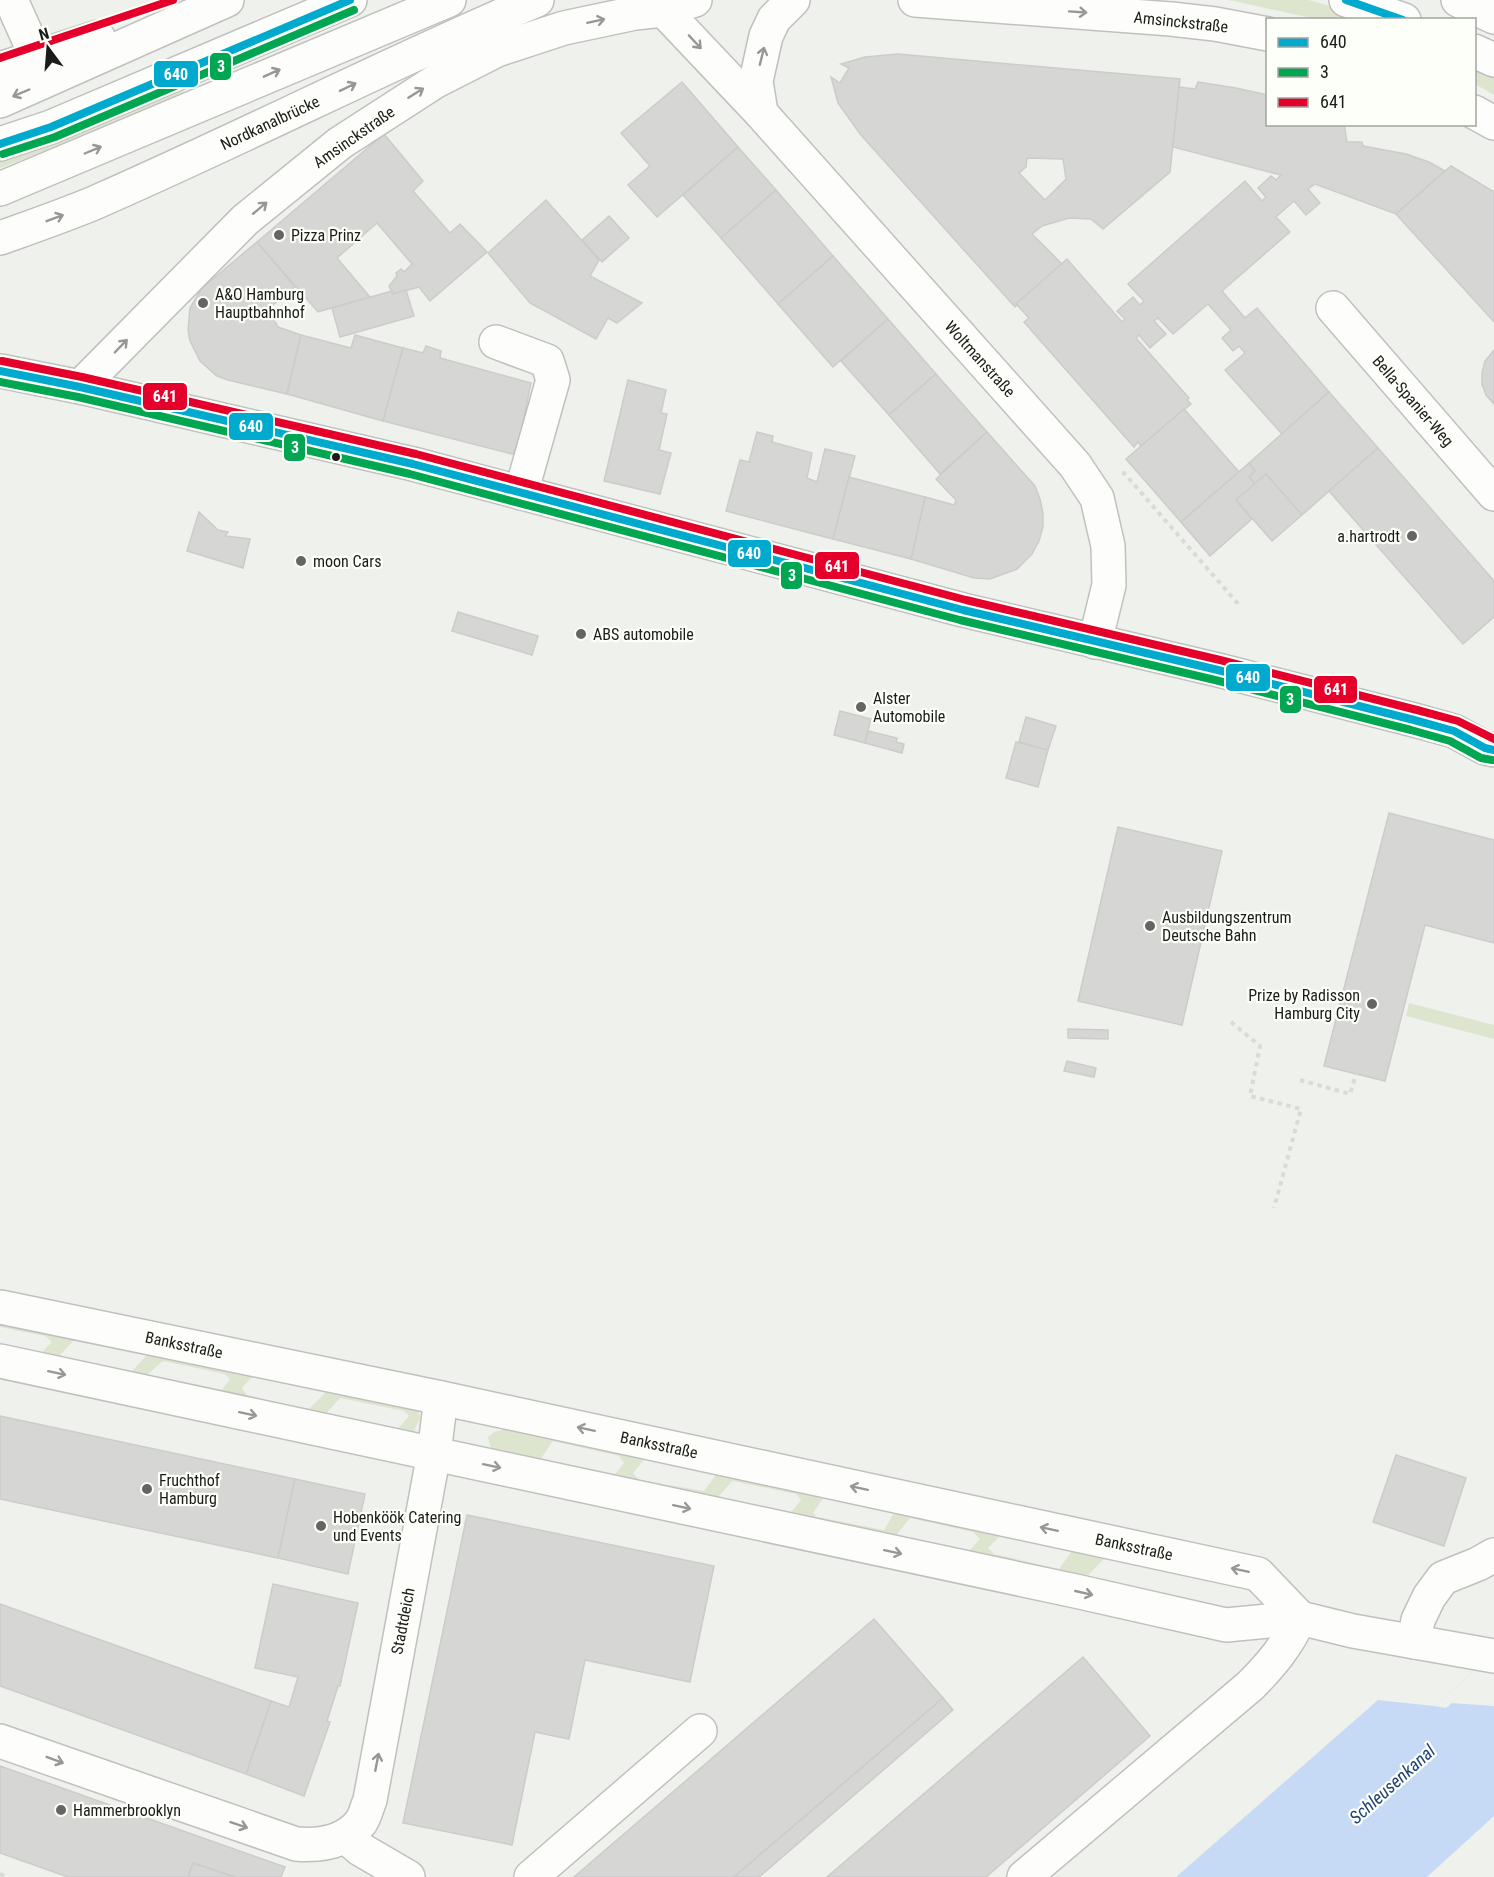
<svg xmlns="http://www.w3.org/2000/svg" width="1494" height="1877" viewBox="0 0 1494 1877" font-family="'Roboto Condensed',sans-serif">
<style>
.green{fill:#dee5cf}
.water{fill:#c6daf5}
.pier{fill:#eff1ed}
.building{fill:#d6d6d4;stroke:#cccdcb;stroke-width:1.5;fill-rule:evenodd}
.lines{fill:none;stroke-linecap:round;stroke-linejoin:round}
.minor-casing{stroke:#c0c1bf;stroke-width:36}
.major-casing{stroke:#c0c1bf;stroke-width:36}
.path{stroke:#dadad9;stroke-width:4;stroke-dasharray:4.5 4.5;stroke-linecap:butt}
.minor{stroke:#fdfdfc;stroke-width:33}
.major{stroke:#fdfdfc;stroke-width:33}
.bus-1-casing{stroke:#fdfff9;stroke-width:12}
.bus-2-casing{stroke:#fdfff9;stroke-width:12}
.bus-3-casing{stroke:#fdfff9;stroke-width:12}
.bus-1{stroke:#00a9ce;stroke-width:8}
.bus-2{stroke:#00a651;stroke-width:8}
.bus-3{stroke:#e4002b;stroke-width:8}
.oneway{stroke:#979796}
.poi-dot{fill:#656664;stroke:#fdfff9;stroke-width:2}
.bus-dot{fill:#1b1b1a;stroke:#fdfff9;stroke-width:2}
.labels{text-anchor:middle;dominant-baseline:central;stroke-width:4.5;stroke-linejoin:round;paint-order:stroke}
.street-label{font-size:16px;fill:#1b1b1a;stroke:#fdfff9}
.poi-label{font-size:16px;fill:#1b1b1a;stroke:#fdfff9;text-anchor:start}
.water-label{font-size:18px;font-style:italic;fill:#214173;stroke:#fdfff9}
.line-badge{stroke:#fdfff9;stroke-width:2}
.badge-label{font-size:16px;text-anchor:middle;font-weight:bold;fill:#fff}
</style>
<rect width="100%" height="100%" fill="#eff1ed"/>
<g class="green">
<path d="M1229 0H1309L1373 19H1316Z"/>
<path d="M1474 60 1494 70V95L1475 84Z"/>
<path d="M178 84 184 93 80 138 0 168V155Z"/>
<path d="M1409 1003 1494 1025V1039L1406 1016Z"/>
<path d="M0 1321 77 1337 60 1355 68 1359 131 1372 151 1351 255 1374 242 1388 247 1396 309 1409 329 1389 412 1407 419 1412 420 1419 413 1433H394L409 1416 404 1411 340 1398 322 1418 217 1397 230 1379 225 1374 163 1361 141 1380 37 1357 52 1342 45 1336 0 1327Z"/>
<path d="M505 1429 523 1430 648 1455 633 1473 639 1480 704 1491 718 1472 826 1494 813 1513 817 1517 884 1530 895 1511 1004 1532 988 1548 994 1554 1059 1569 1074 1548 1108 1555 1083 1580 966 1554 980 1539 973 1532 910 1518 894 1538 789 1515 801 1500 796 1494 732 1481 715 1501 611 1479 624 1463 619 1456 553 1441 538 1463 491 1449 488 1437 494 1432Z"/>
</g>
<path class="water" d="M1494 1654V1816L1427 1877H1176L1378 1700 1434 1706Z"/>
<path class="pier" d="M1494 1654V1706L1452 1703 1446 1708 1434 1706Z"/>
<g class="building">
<path d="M898 54 1180 79 1170 172 1103 229 1091 219 1069 218 1042 226 1032 234 1062 264 1015 307 860 134 838 103 831 77 840 83 849 68 841 64 865 57ZM1027 158 1063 159 1066 179 1045 200 1019 173 1026 167Z"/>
<path d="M682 82 738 147 657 217 628 185 650 166 621 133Z"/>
<path d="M1198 82 1236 88 1268 95V124H1344L1347 142H1362L1363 146 1406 154 1429 162 1445 171 1396 214 1315 184 1308 189 1320 203 1306 215 1294 201 1276 217 1290 232 1222 291 1245 318 1257 308 1329 392 1282 434 1225 370 1245 353 1239 346 1233 351 1222 338 1231 330 1208 304 1173 334 1158 318 1154 321 1166 334 1150 348 1139 335 1136 338 1189 398 1187 400 1191 404 1141 446 1138 442 1134 447 1024 322 1029 318 1016 304 1067 259 1122 322 1125 319 1117 311 1133 297 1140 305 1144 301 1128 284 1245 181 1262 201 1266 197 1258 188 1271 176 1276 180 1281 175 1173 147 1179 87 1195 89Z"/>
<path d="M384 134 423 181 413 191 450 233 460 224 487 252 430 301 419 287 393 294 389 286 397 276 396 273 401 269 404 272 412 264 377 223 337 258 370 297 318 312 257 242Z"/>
<path d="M738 147 776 190 721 238 683 195Z"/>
<path d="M1451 166 1494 192V322L1396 214Z"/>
<path d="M776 190 833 256 778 304 721 238Z"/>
<path d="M546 200 599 260 590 276 642 303 617 323 608 318 596 339 530 303 488 253Z"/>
<path d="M609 216 629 238 602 262 582 240Z"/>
<path d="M257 242 295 287 268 309 278 327 301 335 287 394 228 380 217 376 200 361 190 341 188 330 190 308 202 288Z"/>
<path d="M833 256 888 319 833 367 778 304Z"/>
<path d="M406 290 414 316 340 337 332 308 392 291 393 294Z"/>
<path d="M888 319 936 374 889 415 841 361Z"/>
<path d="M301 335 351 348 355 335 403 348 383 421 287 394Z"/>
<path d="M426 346 441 351 440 358 531 383 516 455 383 421 403 348 423 353Z"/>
<path d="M1494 350V404L1486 395 1482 384V373L1485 361Z"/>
<path d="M936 374 987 432 940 474 889 415Z"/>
<path d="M628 380 666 390 661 413 667 414 659 450 671 453 660 494 604 481Z"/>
<path d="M1329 392 1378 448 1302 515 1266 474 1255 484 1249 477 1255 471 1249 463Z"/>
<path d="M1184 409 1239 472 1181 522 1126 459Z"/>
<path d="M757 432 773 436 772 442 812 453 807 478 817 482 825 449 855 456 833 539 726 511 740 460 749 462Z"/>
<path d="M987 432 1035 486 1040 499 1043 513V527L1039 541 1032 554 1017 569 990 579 974 578 911 559 925 497 954 505 956 500 936 479Z"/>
<path d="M1378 448 1494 581V617L1463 644 1329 491Z"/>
<path d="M1249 463 1255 471 1249 477 1255 484 1236 500 1252 519 1210 556 1181 522Z"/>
<path d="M1266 474 1302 515 1272 541 1236 500Z"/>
<path d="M849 477 925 497 911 559 833 539Z"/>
<path d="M199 512 218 530 228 532 225 536 250 539 243 568 187 551Z"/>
<path d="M458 612 538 636 532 655 452 631Z"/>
<path d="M840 711 871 719 865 743 834 735Z"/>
<path d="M1026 717 1056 726 1048 750 1019 742Z"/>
<path d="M868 731 897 738 896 742 904 744 902 753 865 743Z"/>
<path d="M1016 742 1048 750 1038 787 1006 778Z"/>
<path d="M1389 813 1494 840V943L1425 925 1385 1081 1324 1066Z"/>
<path d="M1118 827 1222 851 1182 1025 1078 1001Z"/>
<path d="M1068 1029 1108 1030V1039L1068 1038Z"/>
<path d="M1067 1061 1096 1068 1094 1077 1064 1071Z"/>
<path d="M0 1416 295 1479 278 1558 0 1499Z"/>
<path d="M1396 1455 1466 1478 1444 1546 1373 1522Z"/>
<path d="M295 1479 365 1494 348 1574 278 1558Z"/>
<path d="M467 1515 714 1566 690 1682 585 1660 569 1739 535 1732 512 1845 403 1823Z"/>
<path d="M273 1584 358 1603 340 1686H338L327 1721 330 1722 304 1796 246 1774 271 1701 289 1707 298 1677 255 1668Z"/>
<path d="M0 1604 271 1701 246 1774 0 1686Z"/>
<path d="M874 1619 943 1698 734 1877H574Z"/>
<path d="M1083 1657 1150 1736 986 1877H827Z"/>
<path d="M943 1698 953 1710 759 1877H734Z"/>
<path d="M0 1766 285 1867 281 1877H235L193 1863 188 1877H68L0 1853Z"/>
<path d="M193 1863 235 1877H188Z"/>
</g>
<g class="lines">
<g class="minor-casing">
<g id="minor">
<path d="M11 0 37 58"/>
<path d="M654 0 761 113 1075 465 1097 498 1108 546 1109 585 1095 642"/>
<path d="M1346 0 1404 20"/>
<path d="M1474 51 1494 60"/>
<path d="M761 113 756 81 766 36 774 19 793 0"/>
<path d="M0 144 51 127 350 0"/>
<path d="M1333 308 1494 494"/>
<path d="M496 342 547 361 553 380 521 493"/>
<path d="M80 387 245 220 340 143 436 81 497 50 564 28 635 13 663 10 695 0"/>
<path d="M0 1307 441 1398 1258 1574 1300 1618"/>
<path d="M0 1361 1080 1592 1226 1625 1300 1618 1353 1631 1494 1656"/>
<path d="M1414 1642 1418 1620 1429 1597 1443 1578 1478 1564 1494 1555"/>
<path d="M0 1741 296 1844C320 1846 345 1843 361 1822 365 1816 367 1807 370 1800L434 1453 441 1398"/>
<path d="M345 1836 360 1849 408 1877"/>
<path d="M531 1877 700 1731"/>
<path d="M1024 1877 1250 1686C1271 1665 1287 1646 1300 1618"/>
</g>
</g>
<g class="major-casing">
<g id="major">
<path d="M915 0 1171 19 1215 24 1268 34"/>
<path d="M1458 0 1494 17"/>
<path d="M0 69 98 37"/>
<path d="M0 101 227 0"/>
<path d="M1474 112 1494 123"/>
<path d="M0 189 449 0"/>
<path d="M0 238C31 227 63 216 94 203 243 138 387 64 537 0"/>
<path d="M0 371 80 387 413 464 963 610 1218 670 1414 720 1454 731 1485 748 1494 750"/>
</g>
</g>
<g class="path">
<path d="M1122 473H1124L1240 606"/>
<path d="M1231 1022 1260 1046 1250 1096 1301 1109 1274 1208"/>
<path d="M1300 1080 1350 1094 1356 1074"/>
<path d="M0 1874 7 1877"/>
</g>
<use href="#minor" class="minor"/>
<use href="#major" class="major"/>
<g class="bus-1-casing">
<g id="bus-1">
<path d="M1346 0 1403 20"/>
<path d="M0 144 51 127 350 0"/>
<path d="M0 371 80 387 413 464 963 610 1218 670 1414 720 1454 731 1485 748 1494 750"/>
</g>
</g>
<g class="bus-2-casing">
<g id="bus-2">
<path d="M3 154 55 137 354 10"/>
<path d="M0 382 78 397 410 474 960 620 1215 680 1411 730 1450 741 1481 758 1492 760"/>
</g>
</g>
<g class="bus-3-casing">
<g id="bus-3">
<path d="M0 58 173 0"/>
<path d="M2 361 82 377 416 454 966 600 1220 660 1417 710 1458 721 1494 739"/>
</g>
</g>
<use href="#bus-1" class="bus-1"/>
<use href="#bus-2" class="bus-2"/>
<use href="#bus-3" class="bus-3"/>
</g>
<defs><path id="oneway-shaft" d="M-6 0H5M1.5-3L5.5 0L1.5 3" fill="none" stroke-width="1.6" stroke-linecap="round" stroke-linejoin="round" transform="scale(1.5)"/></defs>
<g class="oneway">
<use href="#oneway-shaft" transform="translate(1078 12) rotate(4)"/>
<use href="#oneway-shaft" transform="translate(596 21) rotate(-12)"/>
<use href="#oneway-shaft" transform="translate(695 42) rotate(47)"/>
<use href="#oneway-shaft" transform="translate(762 56) rotate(-76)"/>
<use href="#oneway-shaft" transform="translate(272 73) rotate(-24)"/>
<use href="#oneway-shaft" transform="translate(348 87) rotate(-26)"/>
<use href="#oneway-shaft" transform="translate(21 93) rotate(157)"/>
<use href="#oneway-shaft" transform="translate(416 93) rotate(-32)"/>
<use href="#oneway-shaft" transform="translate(93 150) rotate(-23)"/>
<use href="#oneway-shaft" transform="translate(260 208) rotate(-40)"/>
<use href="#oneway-shaft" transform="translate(55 218) rotate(-21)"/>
<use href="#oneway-shaft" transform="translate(121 346) rotate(-46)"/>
<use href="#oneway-shaft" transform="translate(57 1373) rotate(12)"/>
<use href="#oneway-shaft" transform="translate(248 1414) rotate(12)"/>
<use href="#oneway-shaft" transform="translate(586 1429) rotate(-168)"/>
<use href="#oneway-shaft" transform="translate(492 1466) rotate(12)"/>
<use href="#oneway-shaft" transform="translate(859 1488) rotate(-168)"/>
<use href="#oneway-shaft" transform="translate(682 1507) rotate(12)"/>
<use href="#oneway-shaft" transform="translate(1049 1529) rotate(-168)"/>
<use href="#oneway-shaft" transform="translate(893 1552) rotate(12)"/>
<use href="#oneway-shaft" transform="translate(1240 1570) rotate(-168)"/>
<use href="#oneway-shaft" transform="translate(1084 1593) rotate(13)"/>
<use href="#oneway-shaft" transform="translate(55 1760) rotate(20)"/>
<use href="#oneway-shaft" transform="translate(377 1762) rotate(-79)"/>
<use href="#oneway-shaft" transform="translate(239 1825) rotate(19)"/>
</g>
<g class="poi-dot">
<circle cx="279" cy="235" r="6"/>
<circle cx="203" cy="303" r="6"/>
<circle cx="1412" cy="536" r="6"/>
<circle cx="301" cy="561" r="6"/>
<circle cx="581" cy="634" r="6"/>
<circle cx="861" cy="707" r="6"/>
<circle cx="1150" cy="926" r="6"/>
<circle cx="1372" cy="1004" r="6"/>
<circle cx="147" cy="1489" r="6"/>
<circle cx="321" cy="1526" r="6"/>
<circle cx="61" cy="1810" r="6"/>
</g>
<circle class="bus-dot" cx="336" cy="457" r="5"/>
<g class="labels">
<g class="street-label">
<text transform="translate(1181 22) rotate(6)">Amsinckstraße</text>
<text transform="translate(270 123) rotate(-25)">Nordkanalbrücke</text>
<text transform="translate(354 137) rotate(-35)">Amsinckstraße</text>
<text transform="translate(980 359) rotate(48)">Woltmanstraße</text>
<text transform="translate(1413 401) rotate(49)">Bella-Spanier-Weg</text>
<text transform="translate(184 1345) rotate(12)">Banksstraße</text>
<text transform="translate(659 1445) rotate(12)">Banksstraße</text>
<text transform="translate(1134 1547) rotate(12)">Banksstraße</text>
<text transform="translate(403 1621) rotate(-79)">Stadtdeich</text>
</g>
<g class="poi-label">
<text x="291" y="235">Pizza Prinz</text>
<text x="215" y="294">A&amp;O Hamburg<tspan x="215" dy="18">Hauptbahnhof</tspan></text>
<text x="1400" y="536" text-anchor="end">a.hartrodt</text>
<text x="313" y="561">moon Cars</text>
<text x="593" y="634">ABS automobile</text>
<text x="873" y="698">Alster<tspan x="873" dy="18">Automobile</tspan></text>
<text x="1162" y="917">Ausbildungszentrum<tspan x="1162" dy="18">Deutsche Bahn</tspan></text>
<text x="1360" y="995" text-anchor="end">Prize by Radisson<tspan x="1360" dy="18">Hamburg City</tspan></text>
<text x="159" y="1480">Fruchthof<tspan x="159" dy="18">Hamburg</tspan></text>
<text x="333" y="1517">Hobenköök Catering<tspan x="333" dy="18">und Events</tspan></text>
<text x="73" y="1810">Hammerbrooklyn</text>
</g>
<g class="water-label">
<text transform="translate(1392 1784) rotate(-42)">Schleusenkanal</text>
</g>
</g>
<g class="line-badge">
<rect x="209" y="52" width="23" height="29" rx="6" fill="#00a651"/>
<rect x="153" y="60" width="46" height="28" rx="6" fill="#00a9ce"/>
<rect x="142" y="382" width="46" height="29" rx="6" fill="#e4002b"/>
<rect x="228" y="412" width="46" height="29" rx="6" fill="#00a9ce"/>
<rect x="283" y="433" width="23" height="29" rx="6" fill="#00a651"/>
<rect x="727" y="539" width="45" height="29" rx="6" fill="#00a9ce"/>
<rect x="814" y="551" width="46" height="29" rx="6" fill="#e4002b"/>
<rect x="780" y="561" width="23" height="29" rx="6" fill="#00a651"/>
<rect x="1225" y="663" width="46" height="29" rx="6" fill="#00a9ce"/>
<rect x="1313" y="675" width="45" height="29" rx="6" fill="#e4002b"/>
<rect x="1279" y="685" width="23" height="29" rx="6" fill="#00a651"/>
</g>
<g class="badge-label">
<text x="221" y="72">3</text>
<text x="176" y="80">640</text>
<text x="165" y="402">641</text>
<text x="251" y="432">640</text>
<text x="295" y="453">3</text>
<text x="749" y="559">640</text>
<text x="837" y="572">641</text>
<text x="792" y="581">3</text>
<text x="1248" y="683">640</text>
<text x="1336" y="695">641</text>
<text x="1290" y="705">3</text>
</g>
<rect x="1266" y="18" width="210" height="108" fill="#fdfff9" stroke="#a3a4a0" stroke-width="1.5"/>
<rect x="1278" y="38" width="30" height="9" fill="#00a9ce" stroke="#a3a4a0" stroke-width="1.5"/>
<text x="1320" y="48" font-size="18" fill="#1b1b1a">640</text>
<rect x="1278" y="68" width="30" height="9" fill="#00a651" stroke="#a3a4a0" stroke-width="1.5"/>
<text x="1320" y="78" font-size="18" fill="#1b1b1a">3</text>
<rect x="1278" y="98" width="30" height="9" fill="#e4002b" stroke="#a3a4a0" stroke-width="1.5"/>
<text x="1320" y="108" font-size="18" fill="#1b1b1a">641</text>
<g transform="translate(48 48) rotate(344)" stroke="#fdfff9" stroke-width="4.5" paint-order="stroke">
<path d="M0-4.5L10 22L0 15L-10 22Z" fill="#1b1b1a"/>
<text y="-9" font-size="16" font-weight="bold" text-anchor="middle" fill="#1b1b1a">N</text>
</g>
</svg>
